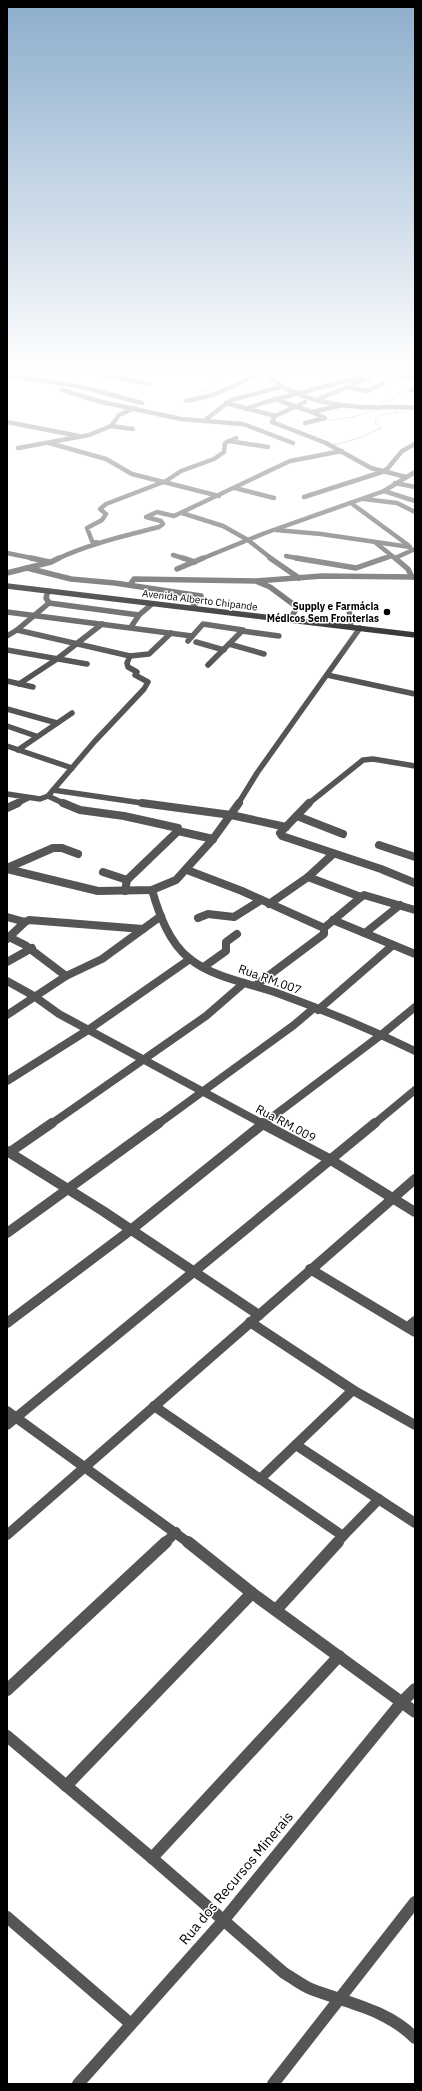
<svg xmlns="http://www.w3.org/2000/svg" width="422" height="2091" viewBox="0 0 422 2091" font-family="'IBM Plex Sans',sans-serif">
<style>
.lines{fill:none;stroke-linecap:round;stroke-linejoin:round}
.stream{stroke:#a3a3a3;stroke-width:1}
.minor-far4{stroke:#555;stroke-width:4.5}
.minor-far3{stroke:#555;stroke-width:5.5}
.minor-far2{stroke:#555;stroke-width:8}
.minor-far1{stroke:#555;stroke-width:10}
.minor{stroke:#555;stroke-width:12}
.secondary{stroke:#222;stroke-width:5.5}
.poi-dot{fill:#000;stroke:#fff;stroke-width:1.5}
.labels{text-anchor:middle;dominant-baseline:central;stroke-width:3;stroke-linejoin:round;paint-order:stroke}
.far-street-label{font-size:10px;fill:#000;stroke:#fff}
.far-poi-label{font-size:10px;font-weight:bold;fill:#000;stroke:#fff;text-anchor:end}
.street-label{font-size:12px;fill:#000;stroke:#fff}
.near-street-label{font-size:14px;fill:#000;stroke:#fff}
</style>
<rect width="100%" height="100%" fill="#fff"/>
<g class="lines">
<g class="stream">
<path d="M61 372 73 377"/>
<path d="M296 372 295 374 331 375 366 372"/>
<path d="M201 392 209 390V387L214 385 211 384 228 372"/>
<path d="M384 405 382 403 393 398 408 386 405 377 415 375"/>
<path d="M330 420 352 417 379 409"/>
<path d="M334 445 359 438 381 428 376 424 375 420 381 415 399 412 395 409"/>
</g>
<g class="minor-far4">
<path d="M91 372 149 384"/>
<path d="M267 372C282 396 332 405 359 407 378 408 396 406 415 408"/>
<path d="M398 372V375L415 378"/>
<path d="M7 375 82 387 142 403"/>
<path d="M347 387 368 391 383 383"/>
<path d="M62 390 102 402 181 419 243 424 293 443"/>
<path d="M411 390 415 388"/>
<path d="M274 399 312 412 343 405"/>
<path d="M319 399 370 377"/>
<path d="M186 401 213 395 264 372"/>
<path d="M226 403 275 416 272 422 326 443 371 468 406 477"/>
<path d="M246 409 262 403 364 376"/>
<path d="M275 416 305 402"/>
<path d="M204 421 231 400 281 387"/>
<path d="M7 422 79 436"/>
<path d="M305 423 325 418 312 412"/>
<path d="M111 426 133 429"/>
<path d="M229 441 268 447"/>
<path d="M49 443 106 459 132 474 219 496"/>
<path d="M18 448 89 435 111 426 119 415 135 408"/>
<path d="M395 483 415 487"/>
<path d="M235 488 274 498"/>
<path d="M384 491 415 501"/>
<path d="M304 497 382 472 388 468 402 451 415 444"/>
<path d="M364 499 397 503 415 512"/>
<path d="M351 503 408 545"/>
<path d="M182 513 223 526 248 540 272 559"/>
<path d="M276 530 321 534 410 547"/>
<path d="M99 543 92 541 87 528 102 520 106 514 100 509 106 504 166 481 181 471 214 459 224 452 225 443 236 438"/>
<path d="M376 543 396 559"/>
<path d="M7 553 36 559"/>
<path d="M173 555 186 559"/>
<path d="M286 556 301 559"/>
<path d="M395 558 415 549"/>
<path d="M57 559C89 544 124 536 159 527L163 524 161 521 146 517 157 512 174 516 290 461 342 451"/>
<path d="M201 559 265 533 384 491 415 472"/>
<path d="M382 559 392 556"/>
</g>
<g class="minor-far3">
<path d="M31 558 49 562"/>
<path d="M183 558 195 562"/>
<path d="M270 558 299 578"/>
<path d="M296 558 356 568 385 558"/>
<path d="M395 558 408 569 412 577"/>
<path d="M27 568 71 579 115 583 201 596 192 608"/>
<path d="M177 569 203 558"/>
<path d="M7 573 51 562 59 558"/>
<path d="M258 582 270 587 297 607 290 620"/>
<path d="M130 585 134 579 256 581 322 576 415 577"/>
<path d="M48 591 46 598 49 603 139 615"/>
<path d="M349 609 351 627"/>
<path d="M7 612 192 636"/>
<path d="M131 627 139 615 152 604"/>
<path d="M242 631 279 636"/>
<path d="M7 636 17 630"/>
<path d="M188 641 203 624 243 630 208 665"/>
<path d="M196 642 224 650"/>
<path d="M229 644 264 654"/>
<path d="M7 650 87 664"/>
<path d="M130 656 149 654 171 633"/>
<path d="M327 675 415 694"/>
<path d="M7 681 33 687"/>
<path d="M19 684 57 659 102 624"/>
<path d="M7 709 57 723"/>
<path d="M7 726 36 736"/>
<path d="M7 746 72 768"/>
<path d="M18 750 72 713"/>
<path d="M53 790 149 804"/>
<path d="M7 794 40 799 48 796 95 741 144 689 148 682 135 675 137 672 128 667 127 663 130 656 17 630 49 603"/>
<path d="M48 796 65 804"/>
<path d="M16 804 28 798"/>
<path d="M238 804 257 773 360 628"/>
<path d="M308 804 363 760 373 759 415 766"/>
</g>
<g class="minor-far2">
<path d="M63 803 80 810 124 816 178 828V831L213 839"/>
<path d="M142 803 231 815 286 827"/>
<path d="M309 803 280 833 282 836 381 869 415 883"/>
<path d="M7 808 18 803"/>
<path d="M297 816 343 834"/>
<path d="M379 845 415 857"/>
<path d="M333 854 308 877 361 897 364 895 415 910"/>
<path d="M7 868 53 848H62L78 854"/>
<path d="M7 869 98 891 152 890 176 880 213 839 239 803"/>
<path d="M187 870 242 891 324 928"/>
<path d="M103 872 127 880"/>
<path d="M152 890C159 914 169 943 190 959 214 978 249 983 277 993 324 1010 370 1029 415 1051"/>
<path d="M125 891 127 880 178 831"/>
<path d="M269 904 308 877"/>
<path d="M7 917 25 922 29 920 143 929"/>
<path d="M198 918 208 914 234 917 261 900"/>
<path d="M333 920 415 954"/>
<path d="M324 928 361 897"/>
<path d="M365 933 400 905"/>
<path d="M9 937 25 945 66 976"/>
<path d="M7 939 25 922"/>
<path d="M7 962 32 948"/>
<path d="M205 966 226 951V942L237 934"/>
<path d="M7 981 34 996 59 1014 263 1124"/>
<path d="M256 985 324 934V928"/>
<path d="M318 1010 393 945"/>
<path d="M7 1015 66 976 102 959 161 916"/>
<path d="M7 1081 88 1030 190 959"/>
<path d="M51 1124 206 1016 244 983"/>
<path d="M158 1124 294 1025 314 1008"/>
<path d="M263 1124 381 1035 415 1007"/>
<path d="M374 1124 415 1090"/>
</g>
<g class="minor-far1">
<path d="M261 1123 331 1160 415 1212"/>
<path d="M7 1151 103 1211 259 1315"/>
<path d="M10 1152 52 1123"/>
<path d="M7 1233 159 1123"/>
<path d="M310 1269 415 1332"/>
<path d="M250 1322 353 1390 415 1425"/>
<path d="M7 1323 132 1229 264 1123"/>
<path d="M408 1327 415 1321"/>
<path d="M154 1406 343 1536 379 1499"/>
<path d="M7 1411 189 1543"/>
<path d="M7 1425 375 1123"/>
<path d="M296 1445 415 1523"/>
<path d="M260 1479 353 1390"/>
<path d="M7 1535 415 1179"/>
<path d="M165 1543 176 1532"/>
<path d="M337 1543 343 1536"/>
</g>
<g class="minor">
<path d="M188 1542 252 1593 415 1712"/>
<path d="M276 1610 338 1542"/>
<path d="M7 1690 166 1542"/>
<path d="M7 1736 152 1858 284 1973C293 1978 301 1985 311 1989 347 2003 386 2009 415 2038"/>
<path d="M66 1786 252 1593"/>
<path d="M152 1858 339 1656"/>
<path d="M7 1917 131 2024"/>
<path d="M78 2084 223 1921 401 1703 415 1689"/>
<path d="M273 2084 415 1902"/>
</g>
<path class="secondary" d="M7 586 415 635"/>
</g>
<linearGradient id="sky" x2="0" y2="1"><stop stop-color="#8cadcc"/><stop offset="0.56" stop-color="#fff"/><stop offset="1" stop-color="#fff" stop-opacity="0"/></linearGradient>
<rect width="422" height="665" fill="url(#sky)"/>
<circle class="poi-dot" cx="387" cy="612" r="4"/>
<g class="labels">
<g class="far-street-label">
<text transform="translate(200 600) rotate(7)">Avenida Alberto Chipande</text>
</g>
<g class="far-poi-label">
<text x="379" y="606">Supply e Farmácia<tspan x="379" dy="12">Médicos Sem Fronterias</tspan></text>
</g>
<g class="street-label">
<text transform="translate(270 979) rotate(20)">Rua RM.007</text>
<text transform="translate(286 1123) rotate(28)">Rua RM.009</text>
</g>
<g class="near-street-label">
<text transform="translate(236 1878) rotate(-50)">Rua dos Recursos Minerais</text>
</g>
</g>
<rect width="422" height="2091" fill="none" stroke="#000000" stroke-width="16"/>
</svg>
